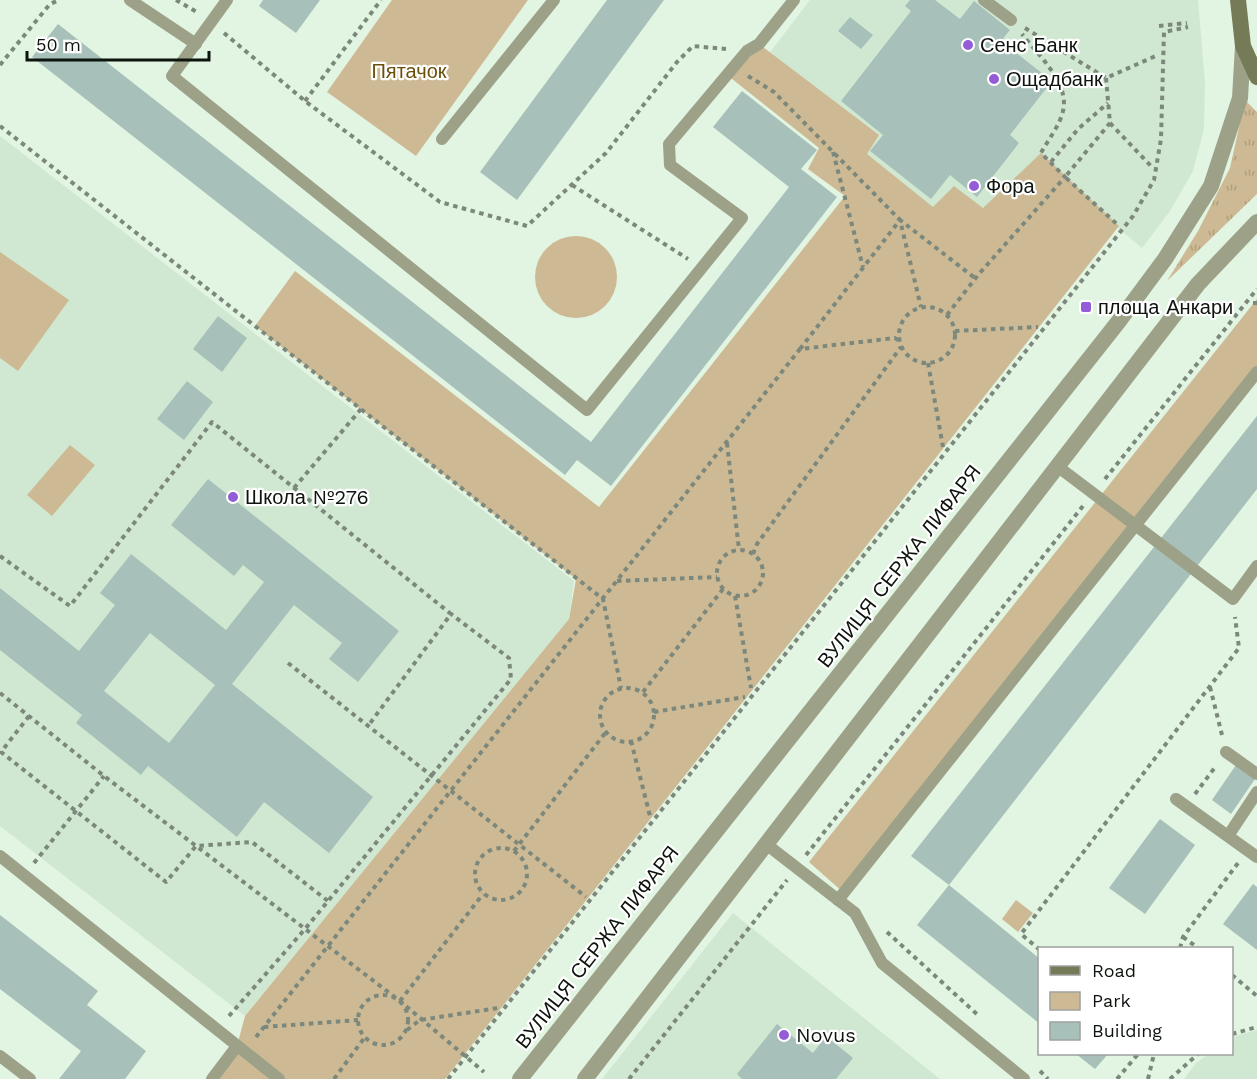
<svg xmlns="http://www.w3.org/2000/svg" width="1257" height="1079" viewBox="0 0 1257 1079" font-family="'Work Sans',sans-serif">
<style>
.built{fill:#d0e8d1}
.grass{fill:url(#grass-tufts)}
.green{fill:#cdba94}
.building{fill:#a7c1ba;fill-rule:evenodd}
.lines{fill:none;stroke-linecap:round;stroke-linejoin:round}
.path{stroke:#7c887c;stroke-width:4;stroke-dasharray:4.5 4.5;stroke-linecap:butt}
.service{stroke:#9ca188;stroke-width:12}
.tertiary{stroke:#9ca188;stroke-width:16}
.secondary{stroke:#757b57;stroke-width:16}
.poi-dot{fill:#925dd6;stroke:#fff;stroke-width:2}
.labels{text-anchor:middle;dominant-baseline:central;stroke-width:4.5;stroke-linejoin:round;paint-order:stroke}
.poi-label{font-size:20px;fill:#0d130d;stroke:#fff;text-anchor:start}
.park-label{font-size:20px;fill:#6a4f0b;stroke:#fff}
.street-label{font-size:20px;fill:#0d130d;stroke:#fff}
</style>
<defs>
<pattern id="grass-tufts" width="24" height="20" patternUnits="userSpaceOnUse" patternTransform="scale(1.5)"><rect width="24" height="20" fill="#cdba94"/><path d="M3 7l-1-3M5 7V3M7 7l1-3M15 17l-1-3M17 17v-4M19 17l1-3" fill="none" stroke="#af9f7e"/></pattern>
</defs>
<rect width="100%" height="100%" fill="#e2f4e2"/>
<g class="built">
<path d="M810 0H1198L1205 83 1204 129 1193 171 1170 211 1142 248 1049 171 980 250 758 68Z"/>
<path d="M0 136 574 581 569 619 245 1016 0 826Z"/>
<path d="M733 913 940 1079H602Z"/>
<path d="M1257 1030V1079H1184L1196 1063 1209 1054H1232V1037Z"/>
</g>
<path class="grass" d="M1245 100 1257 112V194L1167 281 1198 231 1230 168Z"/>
<g class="green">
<path d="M392 0H528L416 156 327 92Z"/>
<path d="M759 44 879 135 867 154 933 207 954 186 983 208 1041 153 1119 226 445 1079H212L237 1046 245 1016 569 619 576 579 255 326 295 271 599 507 845 196 808 169 819 148 727 75Z"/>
<circle cx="576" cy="277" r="41"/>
<path d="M0 252 69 300 18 371 0 358Z"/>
<path d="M1257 299V372L844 893 809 862Z"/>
<path d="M70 445 95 465 52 516 27 495Z"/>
<path d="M1016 900 1033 913 1018 932 1002 919Z"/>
</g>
<g class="building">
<path d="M263 0H320L296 33 259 6Z"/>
<path d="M607 0H664L517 200 480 172Z"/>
<path d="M910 0H935L960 19 974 1 1010 30 1001 41 1052 81 1010 135 1019 143 977 197 950 175 931 199 870 151 883 135 841 101 911 11 905 6Z"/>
<path d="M850 17 873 35 861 49 838 31Z"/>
<path d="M58 24 591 442 789 187 713 127 742 91 817 150 801 169 837 197 611 486 577 460 565 475 32 57Z"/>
<path d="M218 316 247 338 222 372 193 349Z"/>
<path d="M187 381 213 402 184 440 157 419Z"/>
<path d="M1257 416V489L949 885 911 856Z"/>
<path d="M208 479 399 631 358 682 329 659 342 643 294 605 232 684 373 797 329 853 264 802 237 837 148 766 141 775 76 723 82 715 0 650V588L79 651 115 605 100 593 131 554 226 630 264 582 243 565 234 576 171 525ZM150 633 215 685 169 743 104 691Z"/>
<path d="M1236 765 1255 779 1231 814 1212 800Z"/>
<path d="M1160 819 1195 845 1145 914 1109 888Z"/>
<path d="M1253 884 1257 887V950L1223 924Z"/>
<path d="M949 885 1040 959V1024L917 925Z"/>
<path d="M0 915 98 991 87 1005 146 1051 125 1079H59L81 1051 0 989Z"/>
<path d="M777 1024 813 1053 826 1036 853 1058 836 1079H742L737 1074Z"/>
<path d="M1076 1054H1108L1095 1069Z"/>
</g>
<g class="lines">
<g class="path">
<path d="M176 0 197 12"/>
<path d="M1159 26 1187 23"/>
<path d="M1025 28 1106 78 1158 55"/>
<path d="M224 33 305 101 440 202 527 226 606 153 677 62 693 46 726 49"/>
<path d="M0 65 50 4 59 0"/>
<path d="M748 76 774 92 900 220 921 307"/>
<path d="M1106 78 1110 123 1065 177 1119 226"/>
<path d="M305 101 381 0"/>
<path d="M1110 123 1151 166"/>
<path d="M0 126 603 599 621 688"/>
<path d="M833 152 863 267"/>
<path d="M1051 162 1078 129 1108 103"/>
<path d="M572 185 688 259"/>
<path d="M1253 303H1257"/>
<circle cx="927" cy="335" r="28"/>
<path d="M947 315 978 275 1065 177 1041 153C1048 140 1060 125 1063 111 1070 83 1037 54 1022 34"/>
<path d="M955 331 1038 327"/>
<path d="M800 349 900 220 975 278"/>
<path d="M928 363 943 447"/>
<path d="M727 443 739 550"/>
<path d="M1105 479 1257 289"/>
<path d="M294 488 361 409"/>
<circle cx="740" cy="573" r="23"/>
<path d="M753 554 757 544 901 347"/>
<path d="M0 556 70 606 212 422 451 614 368 726"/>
<path d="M617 581 717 577"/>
<path d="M735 596 751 688"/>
<path d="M288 663 586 897"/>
<path d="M1210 687 1222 735"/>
<circle cx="627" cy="715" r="27"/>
<path d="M643 692 723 589"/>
<path d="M0 693 104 776 400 1001 484 1072"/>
<path d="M654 712 745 697"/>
<path d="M29 716 1 752 166 882 196 846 252 842 328 901"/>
<path d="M631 741 650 816"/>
<path d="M1195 794 1216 766"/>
<circle cx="501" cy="874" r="26"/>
<path d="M514 851 606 732"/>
<path d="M806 855 1083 506"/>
<path d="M34 863 104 776"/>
<path d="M887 932 979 1016"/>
<path d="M1183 937 1198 948"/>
<path d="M1180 948 1183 937 1238 863"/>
<path d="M1040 950 1021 934 1239 648 1235 617"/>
<path d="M1232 975 1257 996"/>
<circle cx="383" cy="1020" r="25"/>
<path d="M400 1001 483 894"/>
<path d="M229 1016 305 929 511 679 509 658 451 614"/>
<path d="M264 1027 358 1020"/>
<path d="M407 1030 420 1020 498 1008"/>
<path d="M1232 1034 1257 1027"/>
<path d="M256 1037 800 349 895 338 899 341"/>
<path d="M1040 1071 1048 1079"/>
<path d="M334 1079 365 1037"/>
<path d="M448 1079 1133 216 1154 180 1161 139 1164 32 1188 27"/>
<path d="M629 1079 787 880"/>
<path d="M1117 1079 1138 1054"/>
<path d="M1148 1079 1154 1054"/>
<path d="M1170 1079 1198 1054"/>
</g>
<g class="service">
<path d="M130 0 196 44"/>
<path d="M227 0 172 76 587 410 742 218 670 165 669 144 747 51 759 44 794 0"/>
<path d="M984 0 1011 20"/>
<path d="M442 139 554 0"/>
<path d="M1057 466 1233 599 1257 566"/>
<path d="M1226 752 1257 774"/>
<path d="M1176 799 1257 857"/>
<path d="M1228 836 1257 792"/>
<path d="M766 844 855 913 882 963 1024 1079"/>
<path d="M0 856 279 1079"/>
<path d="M838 900 1257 372"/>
<path d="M0 1056 30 1079"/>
<path d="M212 1079 237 1046"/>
</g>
<g class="tertiary">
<path d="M520 1079 1119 321 1165 259 1211 186 1240 98 1243 46"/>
<path d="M585 1079 1198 284 1257 222"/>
</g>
<path class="secondary" d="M1238 0 1243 46 1257 77"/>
</g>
<g class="poi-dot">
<circle cx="968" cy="45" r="6"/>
<circle cx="994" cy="79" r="6"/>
<circle cx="974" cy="186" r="6"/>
<rect x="1080" y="301" width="12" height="12" rx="3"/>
<circle cx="233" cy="497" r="6"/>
<circle cx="784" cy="1035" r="6"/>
</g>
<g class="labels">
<g class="poi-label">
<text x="980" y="45">Сенс Банк</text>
<text x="1006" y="79">Ощадбанк</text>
<text x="986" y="186">Фора</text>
<text x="1098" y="307">площа Анкари</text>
<text x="245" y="497">Школа №276</text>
<text x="796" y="1035">Novus</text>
</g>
<g class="park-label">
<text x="409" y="71">Пятачок</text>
</g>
<g class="street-label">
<text transform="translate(899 566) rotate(-52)">ВУЛИЦЯ СЕРЖА ЛИФАРЯ</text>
<text transform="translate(597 947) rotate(-52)">ВУЛИЦЯ СЕРЖА ЛИФАРЯ</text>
</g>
</g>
<rect x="1038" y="947" width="195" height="108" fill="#ffffff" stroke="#9ea19e" stroke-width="1.5"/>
<rect x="1050" y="966" width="30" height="9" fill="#757b57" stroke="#9ea19e" stroke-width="1.5"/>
<text x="1092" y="977" font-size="18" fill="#0d130d">Road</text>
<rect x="1050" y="992" width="30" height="18" fill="#cdba94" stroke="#9ea19e" stroke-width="1.5"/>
<text x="1092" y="1007" font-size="18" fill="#0d130d">Park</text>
<rect x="1050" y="1022" width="30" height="18" fill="#a7c1ba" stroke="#9ea19e" stroke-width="1.5"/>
<text x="1092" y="1037" font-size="18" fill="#0d130d">Building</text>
<path d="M27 51v9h182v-9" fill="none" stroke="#0d130d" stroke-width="3"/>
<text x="36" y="51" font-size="18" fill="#0d130d" stroke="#ffffff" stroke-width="4.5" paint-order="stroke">50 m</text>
</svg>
